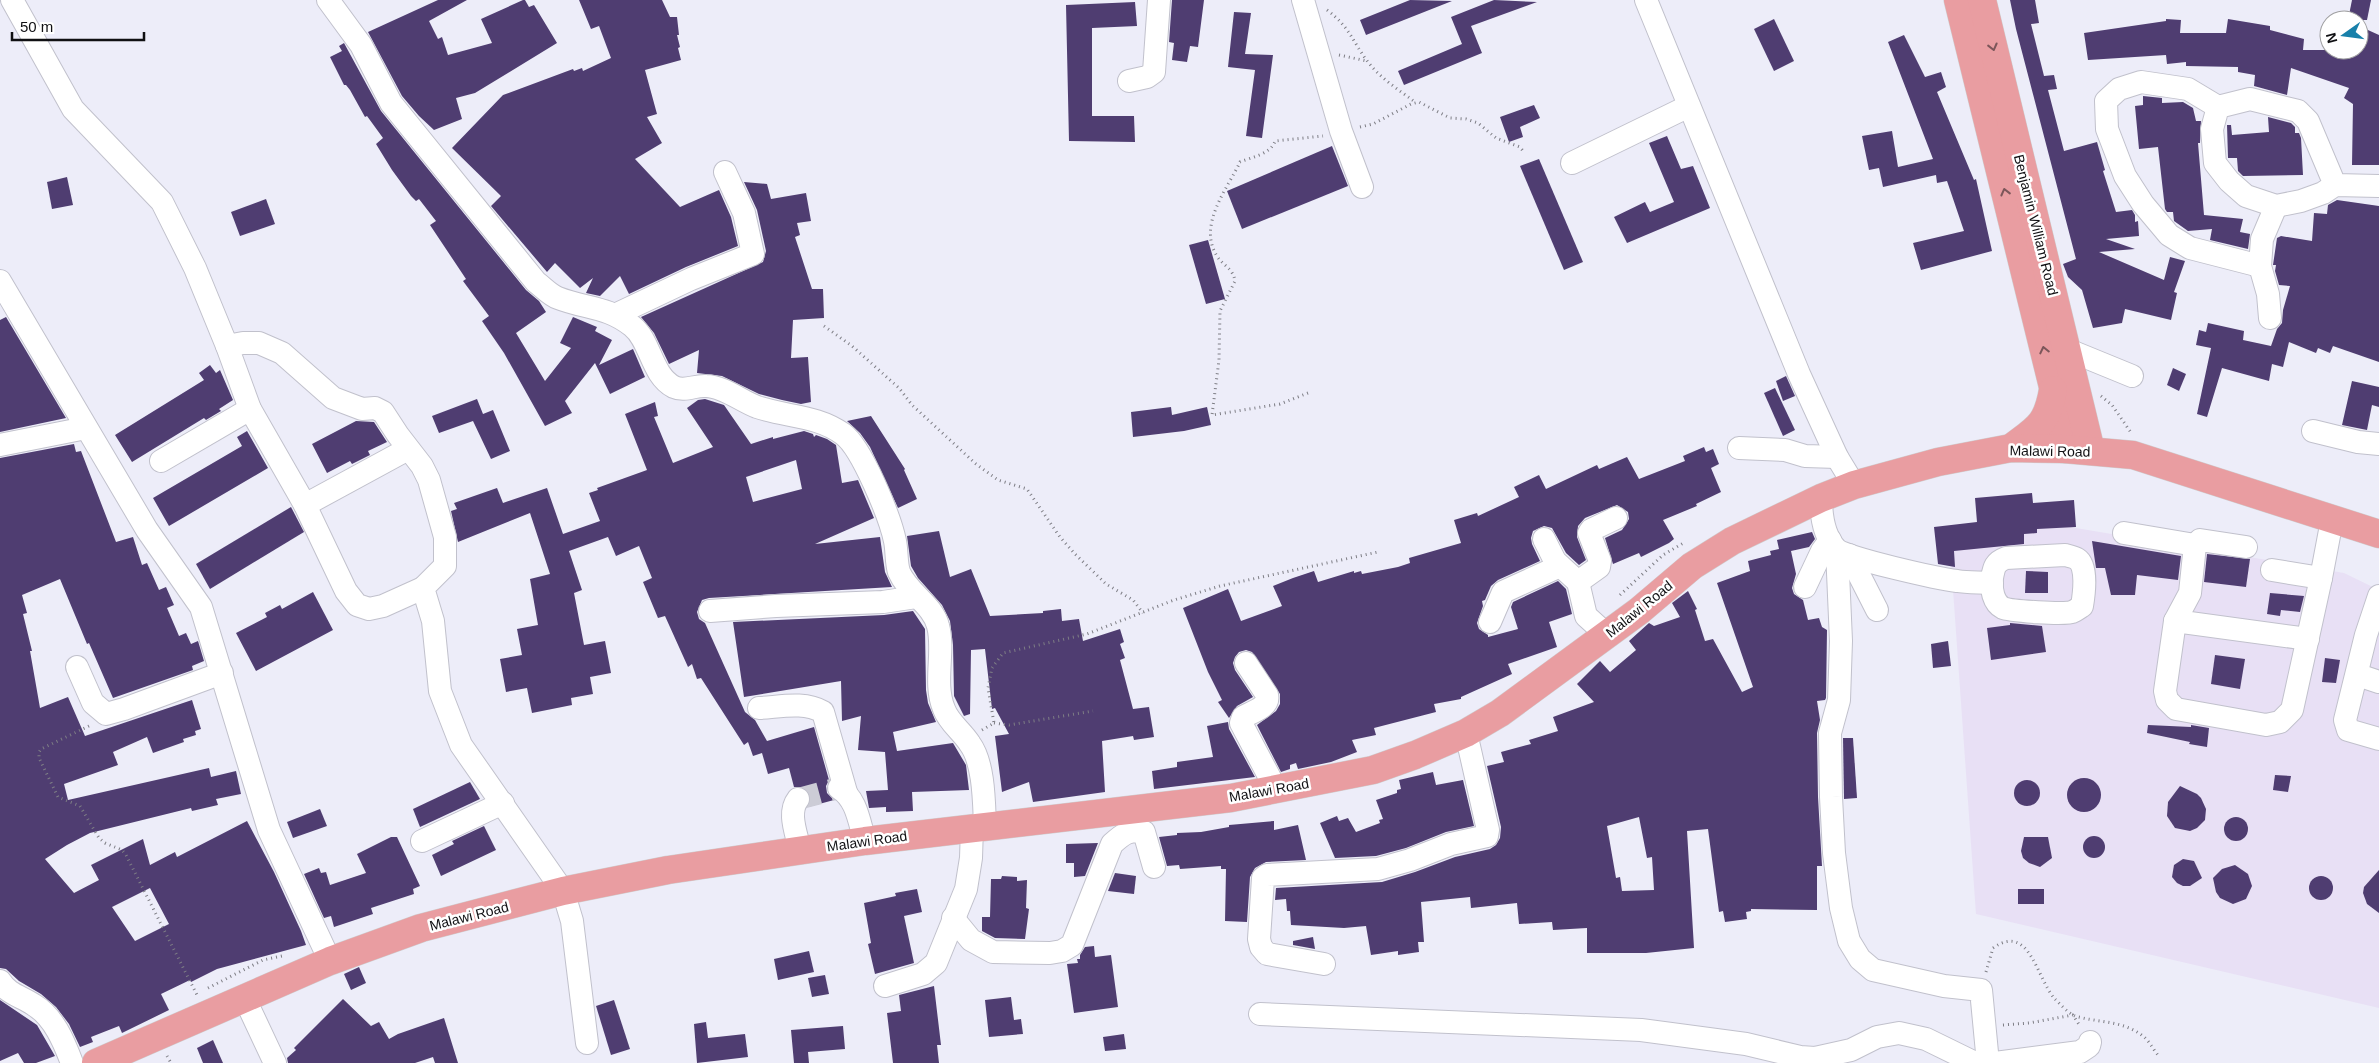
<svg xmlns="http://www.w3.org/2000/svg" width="2379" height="1063" viewBox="0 0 2379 1063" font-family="Arial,sans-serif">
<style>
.industrial{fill:#e8e0f5}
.building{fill:#4f3d71;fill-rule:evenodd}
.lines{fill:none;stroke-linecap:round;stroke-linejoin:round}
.minor-tunnel{stroke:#ccccd6;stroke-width:22;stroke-dasharray:22 11;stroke-linecap:butt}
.minor-casing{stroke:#c1c1cc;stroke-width:24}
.major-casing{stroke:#cfcfd0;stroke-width:29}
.path{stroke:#7e7e85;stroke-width:3;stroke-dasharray:1 4;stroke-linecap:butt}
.minor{stroke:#fff;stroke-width:22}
.major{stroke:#e99da1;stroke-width:28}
.oneway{stroke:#7c565a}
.labels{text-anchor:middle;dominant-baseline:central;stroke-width:5;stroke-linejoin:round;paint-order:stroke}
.street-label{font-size:14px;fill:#101013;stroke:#fff}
</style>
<rect width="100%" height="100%" fill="#ededf9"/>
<path class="industrial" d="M2046 523 2344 573 2379 590V1008L1976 914 1950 547Z"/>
<g class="building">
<path d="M438 0H467L429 21 438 39 442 37 448 55 492 43 481 19 523 0H525L529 7 534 5 557 43 475 93 456 98 462 119 434 130 419 116 402 96 368 32Z"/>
<path d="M579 0H662L670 17H677L679 35H677L680 47 678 48 681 60 645 70 657 114 647 117 662 143 635 159 680 207 719 190 731 217 738 246 686 267 629 294 620 276 600 296 586 293 593 278 580 288 555 263 547 272 491 206 501 196 452 148 503 95 573 69 574 71 582 68 583 71 611 58 599 26 591 29Z"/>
<path d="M1172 0H1204L1198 47 1190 46 1187 62 1172 60 1174 43 1169 42Z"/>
<path d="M1410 0 1452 1 1366 35 1360 20Z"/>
<path d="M1494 0 1537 2 1471 26 1482 53 1404 85 1398 71 1462 44 1451 17Z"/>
<path d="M2010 0H2035L2039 23 2031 24 2044 76 2054 75 2057 89 2048 90 2064 151 2097 142 2105 170 2103 171 2116 212 2132 210 2135 215V222L2138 221 2139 236 2106 239 2135 249 2099 252 2164 280 2170 257 2185 261 2174 292 2177 293 2171 320 2125 309 2122 323 2093 328 2082 290 2068 277 2063 264 2076 259 2016 29Z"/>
<path d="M2352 0H2371L2367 20H2348Z"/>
<path d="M1135 2 1137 26 1092 28V116H1134L1135 142 1069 141 1066 5Z"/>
<path d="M1234 12 1251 13 1245 54 1273 55 1262 138 1246 136 1255 70 1228 67Z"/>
<path d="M1774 19 1794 61 1774 71 1754 29Z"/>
<path d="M2166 19 2181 20 2180 33H2226L2228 19 2270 26V30L2304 39 2303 50H2359V26L2379 35V165H2352L2353 104 2344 98 2349 88 2291 68 2287 95 2254 86 2255 75 2238 72V67L2186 66V62L2167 64 2166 55 2088 60 2084 33 2166 21Z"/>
<path d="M1904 35 1925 77 1941 72 1946 87 1937 92 1974 180 1976 179 1992 251 1921 270 1913 243 1964 231 1947 181 1937 183 1936 175 1883 187 1879 168 1869 170 1862 136 1892 131 1898 167 1933 159 1888 42Z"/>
<path d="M344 43 381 111 526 290 539 301 546 312 516 333 545 381 571 348 560 343 573 317 597 327 595 331 612 340 599 365 633 349 645 377 610 394 595 363 565 401 572 413 545 426 504 353 482 321 489 316 463 281 466 279 430 225 436 221 419 199 416 201 411 196 392 170 376 144 383 138 367 116 365 117 350 90 346 85H344L330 57 342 51 339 46Z"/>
<path d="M2143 96 2162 98V103L2183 102 2193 108 2196 121H2201L2200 143H2198L2204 215 2243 219 2240 232 2250 234 2248 249 2210 240 2212 229 2188 231 2174 221 2173 212H2167L2165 209 2158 147 2139 149 2135 106 2143 105Z"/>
<path d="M1534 105 1540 118 1520 127 1523 137 1509 142 1500 117Z"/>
<path d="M2268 117 2291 123 2295 127V133H2299L2301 138 2303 175 2243 176 2238 171 2237 158H2228L2227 125H2231L2232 135 2269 132Z"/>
<path d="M1667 136 1681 169 1693 166 1710 208 1627 243 1614 217 1645 202 1650 212 1674 202 1649 143Z"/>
<path d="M1332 146 1348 186 1242 229 1227 191Z"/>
<path d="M1539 159 1583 262 1564 270 1520 166Z"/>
<path d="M67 177 73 205 52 209 47 182Z"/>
<path d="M744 182 767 184 771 199 806 193 811 221 797 223 800 235 795 237 812 289H823L824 318 793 320 791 358 808 357 811 402 801 404 782 400 759 394 722 376 697 373 699 350 669 364 654 333 641 317 763 262 766 251 757 210Z"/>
<path d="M266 199 275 224 240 236 231 212Z"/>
<path d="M2337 200 2379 206V362L2333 346 2330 353 2318 348 2316 353 2289 342 2283 367 2272 364 2269 381 2222 368 2207 417 2197 414 2211 348 2196 345 2199 330 2206 332 2208 323 2244 331 2243 340 2271 346 2277 329 2282 323 2283 310 2290 286 2279 285 2275 271 2276 265H2273L2277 238 2281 236 2312 241 2314 213 2327 214 2328 205Z"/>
<path d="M1208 240 1225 299 1206 304 1189 245Z"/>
<path d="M6 317 66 418 0 432V320Z"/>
<path d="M210 365 216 373 220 370 233 400 219 409 221 411 206 420 204 418 132 462 115 435 204 380 199 373Z"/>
<path d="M2173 368 2186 374 2179 391 2167 385Z"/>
<path d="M1786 376 1795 396 1783 401 1776 381Z"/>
<path d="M2352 381 2379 387V407L2372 405 2367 430 2342 425Z"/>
<path d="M1775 388 1795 430 1783 436 1764 393Z"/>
<path d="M477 399 483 414 493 410 510 451 491 459 473 421 439 433 432 416Z"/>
<path d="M705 399 724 405 751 444 773 437V439L804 431 813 434 814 437 816 435 827 439 836 445 842 483 858 480 874 518 815 544 880 537 885 572 892 587 709 598 702 600 697 612 699 619 705 623 745 712 755 720 767 741 814 727 829 780 826 786 827 793 834 800 808 807 811 799 810 793 804 787H794L789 768 768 774 762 753 753 756 748 742 744 745 701 678 697 679 692 664 688 667 665 616 658 618 643 582 652 578 639 546 616 556 608 537 569 551 582 590 574 593 584 645 605 641 611 673 590 677 593 694 571 698 572 705 532 713 527 688 506 692 500 659 522 655 517 629 538 625 530 579 550 574 530 513 458 542 451 511 457 509 454 503 497 488 503 503 547 488 563 534 600 521 589 493 598 490 597 488 647 470 625 414 655 402 658 416 654 417 673 463 713 447 687 408 698 400ZM796 460 802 489 753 502 746 477Z"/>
<path d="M1171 407 1172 415 1207 407 1211 425 1184 431 1133 437 1131 412Z"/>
<path d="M871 416 905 469 904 470 917 499 898 508 870 447 860 433 847 421Z"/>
<path d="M356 421 374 422 387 442 368 451 370 455 352 464 350 461 327 473 312 444Z"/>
<path d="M247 431 268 468 169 526 153 498 242 446 237 437Z"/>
<path d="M74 444 76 452 81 451 116 542 133 537 142 565 147 563 159 590 166 587 174 605 167 608 179 636 186 633 191 644 198 641 204 661 192 666 193 670 113 698 89 643 87 644 60 579 22 595 27 613 23 614 32 651H30L40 708 68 697 85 736 192 700 201 729 195 731 196 735 183 739 184 742 153 753 147 737 113 752 118 765 64 784 68 800 209 768 211 777 236 771 241 794 216 799 218 805 192 811 191 808 90 833 67 845 45 859 74 893 99 880 91 865 143 839 150 865 175 852 177 857 247 821 274 872 301 931 306 945 217 969 191 982 190 980 161 994 169 1010 122 1033 119 1026 91 1037 93 1042 80 1047 69 1024 56 1007 41 994 19 981 6 969 0 968V458ZM150 888 169 924 135 941 112 907Z"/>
<path d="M1704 447 1706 452 1713 449 1719 464 1711 468 1721 492 1696 504 1697 506 1663 520 1674 539 1669 543 1641 557 1639 553 1613 564 1605 538 1622 530 1629 519 1628 512 1617 505 1585 518 1578 526 1577 537 1586 560 1579 565 1566 553 1552 528 1544 526 1533 531 1531 538 1532 544 1540 561 1498 580 1491 586 1485 600 1482 601 1483 606 1477 623 1479 629 1488 635V637L1518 629 1511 607 1513 602 1558 581 1566 589 1572 614 1549 622 1557 647 1508 664 1512 674 1461 697V699L1434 704 1436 712 1374 728 1376 735 1352 740 1357 752 1331 762 1298 769 1296 763 1290 765V769L1281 772 1257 725 1276 711 1280 704V694L1252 652 1246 650 1239 652 1235 657 1233 663 1235 670 1253 697 1237 706 1229 718 1218 702 1222 700 1208 672 1183 608 1228 589 1241 621 1282 606 1273 586 1293 578 1314 571 1318 582 1354 571V573L1361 571 1362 574 1398 567 1410 563 1409 558 1461 543 1454 520 1477 513 1478 516 1519 497 1514 487 1539 475 1546 489 1597 465 1599 469 1627 457 1639 479 1685 461 1683 456Z"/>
<path d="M2032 493 2033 503 2074 500 2076 527 2037 529V533L2024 534V544L1954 551 1955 567 1938 564 1934 527 1977 522 1975 498Z"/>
<path d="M291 507 304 532 210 589 196 564Z"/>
<path d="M939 531 950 577 971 569 990 616 1043 613V611L1061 609 1062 621 1079 619 1083 641 1120 629 1124 642 1120 644 1125 658 1120 660 1133 709 1149 707 1154 737 1134 740 1133 736 1102 741 1105 792 1033 802 1029 782 1002 792 995 736 1009 734 995 708 992 709 985 649 971 650 970 714 964 716 954 696 953 645 950 621 942 605 918 578 911 566 907 536Z"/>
<path d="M1812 532 1815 539 1809 547 1791 551 1796 574 1792 588 1794 594 1803 600 1808 620 1819 618 1822 627 1827 630 1826 698 1825 700 1817 701 1820 720 1817 733 1818 797 1822 866H1817V910L1751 909V911L1746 912 1747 919 1725 922 1723 911 1719 912 1708 829 1687 831 1694 948 1646 953H1587V928L1553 930 1552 922 1519 924 1517 903 1471 908 1470 897 1421 902 1424 942H1418L1419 952 1398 955V951L1371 955 1366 926 1344 928 1291 925 1290 911H1287L1286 899 1275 900 1276 888 1382 882 1415 872 1455 857 1490 849 1496 845 1500 838 1501 827 1487 766 1504 762 1501 752 1531 744 1529 740 1558 731 1553 717 1594 702 1577 684 1600 661 1610 672 1636 650 1629 641 1649 623 1654 626 1680 617 1672 603 1688 591 1697 609 1695 610 1705 641 1713 639 1742 692 1753 687 1717 583 1750 571 1748 561 1771 555 1770 551 1779 549 1777 540ZM1639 817 1647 858 1652 857 1654 890 1622 891 1620 877 1616 878 1607 826Z"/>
<path d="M2092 541 2181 556 2178 580 2137 575 2135 595H2111L2105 568H2096Z"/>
<path d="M2207 554 2250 559 2246 587 2204 582Z"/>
<path d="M2026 571 2048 572V593H2025Z"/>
<path d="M313 592 333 630 256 671 236 633 267 617 265 613 280 605 282 609Z"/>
<path d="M2270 593 2304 596 2300 612 2281 610 2280 616 2267 614Z"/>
<path d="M913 611 925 629 926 690 928 703 936 722 893 732 897 751 953 743 966 765 969 790 912 792 913 811 886 812V807L869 808 866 791 888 790 885 752 858 750 861 716 842 721 841 681 744 697 733 622 884 615Z"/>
<path d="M2010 623 2042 626 2046 652 1991 660 1987 628 2010 625Z"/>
<path d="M1948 641 1951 666 1933 668 1931 644Z"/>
<path d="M2215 655 2245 659 2240 689 2211 684Z"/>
<path d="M2325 658 2340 660 2336 683 2322 682Z"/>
<path d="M1228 722 1229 729 1255 777 1154 789 1152 771 1177 767V762L1213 757 1207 726Z"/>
<path d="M2148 725 2191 727V725L2209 728 2207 747 2189 744 2190 742 2147 733Z"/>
<path d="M1843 738H1853L1857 798 1844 799Z"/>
<path d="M1433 772 1436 785 1463 780 1474 826 1446 832 1406 848 1376 856 1335 858 1320 823 1337 816 1339 821 1348 818 1356 832 1380 823 1379 820 1383 819 1376 800 1397 793V790L1401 789 1399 780Z"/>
<path d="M2275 775 2291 776 2288 792 2273 790Z"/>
<circle cx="2084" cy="795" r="17"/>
<circle cx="2027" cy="793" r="13"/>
<path d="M470 782 480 799 420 827 413 809Z"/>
<path d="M2180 786 2197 794 2201 798 2206 809 2205 820 2197 828 2190 831 2175 828 2167 816 2168 802Z"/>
<path d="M320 809 327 826 293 838 287 822Z"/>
<circle cx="2236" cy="829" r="12"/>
<path d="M1274 821V830L1298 825 1306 860 1266 862 1255 868 1250 877 1247 922 1225 921 1226 869H1221V866L1180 869 1179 865 1167 866 1159 837 1177 835V833L1201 832 1229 827V825Z"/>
<path d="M484 826 496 850 441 876 432 855 454 844 452 841Z"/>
<circle cx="2094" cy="847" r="11"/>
<path d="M391 837H397L420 886 413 889 414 894 371 908 373 914 334 927 331 916 324 918 304 874 319 868 321 873 326 872 330 885 366 873 357 854Z"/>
<path d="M2024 837H2048L2052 858 2040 867 2029 863 2023 858 2021 851Z"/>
<path d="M1098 843 1085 876 1074 877V863H1066V844Z"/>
<path d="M2183 859 2194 861 2202 878 2190 886H2183L2177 883 2172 877 2174 865Z"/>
<path d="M2235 865 2248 874 2252 886 2246 899 2233 904 2220 898 2216 892 2213 878 2222 869Z"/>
<path d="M2379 870V913L2367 904 2363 893 2364 887Z"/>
<path d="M1115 873 1136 876 1134 894 1108 891Z"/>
<circle cx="2321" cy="888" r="12"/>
<path d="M1002 876 1017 877V881L1027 880 1026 908 1029 909 1025 939 995 938 982 931V917H990L991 879H1001Z"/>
<path d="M917 889 922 912 904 916 914 963 875 974 868 944 871 943 864 903 896 896 895 893Z"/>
<rect x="2018" y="889" width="26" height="15"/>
<path d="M1313 937 1315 949 1293 945V941Z"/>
<path d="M1094 946 1095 957 1111 955 1118 1007 1074 1013 1067 964 1078 963 1077 959H1080V955L1085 947Z"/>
<path d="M809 951 814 972 778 980 774 959Z"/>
<path d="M359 967 366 983 351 990 344 974Z"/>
<path d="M825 975 829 994 812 997 808 978Z"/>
<path d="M934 986 941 1045H937L939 1063H893L887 1013 901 1011 899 995Z"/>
<path d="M1011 997 1014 1020 1021 1019 1023 1034 989 1037 985 1000Z"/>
<path d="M343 999 371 1026 379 1022 389 1039 398 1034 444 1018 458 1063H435L433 1057 415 1063H288L287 1058 296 1050 294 1048Z"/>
<path d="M0 1000 37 1025 55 1056 36 1063H24L18 1053 0 1061Z"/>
<path d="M614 1000 630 1049 611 1055 596 1006Z"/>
<path d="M706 1022 708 1038 745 1034 748 1057 697 1063 694 1024Z"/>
<path d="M843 1026 845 1049 808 1052 809 1063H794L791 1030Z"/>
<path d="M1124 1034 1126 1049 1105 1051 1103 1037Z"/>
<path d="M213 1040 223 1063H203L197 1048Z"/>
</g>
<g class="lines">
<path class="minor-tunnel" d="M798 799 839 788"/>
<g class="minor-casing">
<g id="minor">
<path d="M12 0 73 109 162 202 195 268 227 346 243 343H259L282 353 333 398 362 409 375 408 383 412 398 435 422 466 429 480 445 537V566L423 588 433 621 440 691 461 745 563 891 572 921 587 1043"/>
<path d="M328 0 361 45 391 103 536 282C543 287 550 295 558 298 586 309 607 306 632 326 651 341 651 375 674 387 685 392 695 385 706 386 723 386 741 401 757 407 786 417 817 415 843 434 862 448 890 517 895 541 897 550 896 563 899 572 908 593 933 605 938 626 945 651 933 683 944 709 949 723 962 731 970 744 984 763 984 802 985 825"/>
<path d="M1303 0 1341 131 1362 187"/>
<path d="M1646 0 1799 374 1837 457 1854 485"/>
<path d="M1129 81 1147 77 1154 72 1159 0"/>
<path d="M2218 107 2188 89 2141 82 2119 89 2106 101 2107 129 2125 176 2143 204 2169 235 2190 248 2260 266"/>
<path d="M1572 163 1689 106"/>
<path d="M2335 185 2308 121 2298 111 2250 99 2218 107 2212 129 2215 163 2229 181 2246 196 2276 206 2301 201 2323 193 2335 185 2379 186"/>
<path d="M0 281 147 530 201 607 269 830 330 961"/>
<path d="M617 314 691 279 753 254 744 213 725 172"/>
<path d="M2270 318 2268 294 2260 266 2262 239 2276 206"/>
<path d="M227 346 250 409 305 505 346 591 357 605 369 609 383 606 423 588"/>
<path d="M2066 349 2132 376"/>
<path d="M2313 431 2358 442 2379 444"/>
<path d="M0 445 86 428"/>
<path d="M1739 448 1785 450 1805 456 1837 457"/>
<path d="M161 461 250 409"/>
<path d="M1821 498C1821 514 1824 536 1836 549 1844 558 1940 579 1957 581 1968 583 1980 582 1992 583"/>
<path d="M305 505 408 449"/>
<path d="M2124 533 2195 545"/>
<path d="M1544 539 1555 561 1578 582 1586 616 1607 635"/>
<path d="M2246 547 2200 540 2195 545 2190 593 2175 621 2165 691 2167 700 2176 709 2266 725 2280 722 2292 710 2321 578 2332 520"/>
<path d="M1837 550 1841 641 1839 700 1830 733 1831 797 1834 853 1841 908 1849 941 1860 959 1873 970 1944 986 1981 990 1988 1063"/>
<path d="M1849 555 1877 610"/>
<path d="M2065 555C2069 556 2074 557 2077 559 2088 566 2084 594 2082 606 2079 608 2075 611 2072 612 2066 615 2010 611 2003 608 1993 603 1991 589 1992 578 1994 567 1995 562 2006 558Z"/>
<path d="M2272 570 2321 578"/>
<path d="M1578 582 1599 567 1600 561 1589 533 1591 530 1616 518"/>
<path d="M1805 587 1822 551 1830 540"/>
<path d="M2379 596 2366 635 2345 720 2348 730 2379 739"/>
<path d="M710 611 776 606 883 602 916 597"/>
<path d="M2175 621 2308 639"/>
<path d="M1490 622 1503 592 1560 566"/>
<path d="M1246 663 1267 695C1270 707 1252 712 1243 717L1241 723 1270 778 1273 790"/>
<path d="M77 667 93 703 106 714 124 709 222 673"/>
<path d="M2358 675 2379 682"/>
<path d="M759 708C780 707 804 701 823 712L846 792"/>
<path d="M839 788C857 799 859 822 865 841"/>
<path d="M798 799C787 813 797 834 800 851"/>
<path d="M422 841 503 803"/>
<path d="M953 918 971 940 993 952 1050 953 1062 951 1072 945 1112 844C1123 834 1129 829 1144 832L1154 867"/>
<path d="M1324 964 1267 954 1261 947 1259 939 1263 878 1267 875 1378 869 1410 860 1451 844 1487 836 1488 830 1466 733"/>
<path d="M0 981C9 995 21 996 34 1005 54 1017 64 1042 72 1063"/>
<path d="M885 986 923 974 936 963 966 889 971 858 972 827"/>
<path d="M244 997 275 1063"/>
<path d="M1260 1014 1641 1030 1746 1044 1800 1057 1815 1058 1851 1050 1877 1037 1899 1033 1926 1039 1975 1063"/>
<path d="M1995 1063 2080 1052 2089 1046 2090 1042"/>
</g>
</g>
<g class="major-casing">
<g id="major">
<path d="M1958 0 2053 387 2064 449"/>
<path d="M1982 0 2091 451"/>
<path d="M2011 448C2037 428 2047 425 2053 390"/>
<path d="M96 1063 330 961 421 928 563 891 668 870 865 841 1231 798 1373 770 1415 755 1466 733 1500 713 1639 611 1692 566 1732 541 1821 498 1854 485 1938 462 2011 448 2064 449 2133 455 2379 534"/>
</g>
</g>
<g class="path">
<path d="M1327 10C1350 27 1352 41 1368 62 1380 78 1399 90 1415 102"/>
<path d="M1339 55 1367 61"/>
<path d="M1360 127 1373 124 1411 104 1419 102 1450 118 1466 119 1478 123 1496 138 1520 147 1523 151"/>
<path d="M824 326 852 346 899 388 912 405 976 464 998 480 1027 489 1060 537 1075 554 1106 584 1133 600 1143 613"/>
<path d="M1308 393 1280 404 1212 415 1219 360 1220 311 1235 281C1233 268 1223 266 1217 256 1197 225 1228 188 1240 162 1252 157 1271 154 1275 141L1323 136"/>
<path d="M2101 396 2112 405 2132 434"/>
<path d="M1620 595 1663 555 1685 542"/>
<path d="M994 723 1009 725 1093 711"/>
<path d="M89 726 41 749 39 752V758L58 797 80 806 99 838 105 843 122 850 126 855 197 995"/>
<path d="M982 730 994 723 988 688 992 668 1003 653 1087 634 1174 600 1220 586 1378 552"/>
<path d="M1986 972 1993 948C2030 922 2036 978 2055 999 2060 1004 2068 1013 2075 1016 2098 1023 2124 1020 2144 1037 2149 1041 2153 1049 2158 1055"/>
<path d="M208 988 263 960 282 956"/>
<path d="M2003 1025 2029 1023 2073 1015 2080 1026"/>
<path d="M167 1056 171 1063"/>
</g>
<use href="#minor" class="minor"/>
<use href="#major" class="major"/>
</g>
<defs><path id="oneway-chevron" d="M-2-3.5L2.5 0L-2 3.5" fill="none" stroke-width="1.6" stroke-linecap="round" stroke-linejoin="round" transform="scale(1.25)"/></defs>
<g class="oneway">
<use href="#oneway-chevron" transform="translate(1993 47) rotate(76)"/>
<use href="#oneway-chevron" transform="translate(2005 192) rotate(-104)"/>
<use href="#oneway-chevron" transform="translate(2044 350) rotate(-103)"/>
</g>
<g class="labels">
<g class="street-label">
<text transform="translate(2036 225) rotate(76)">Benjamin William Road</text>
<text transform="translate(2050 451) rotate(1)">Malawi Road</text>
<text transform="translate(1639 609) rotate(-39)">Malawi Road</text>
<text transform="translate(1269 790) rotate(-10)">Malawi Road</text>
<text transform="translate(867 841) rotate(-8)">Malawi Road</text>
<text transform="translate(469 916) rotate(-14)">Malawi Road</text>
</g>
</g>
<g transform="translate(2344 35) rotate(256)"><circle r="24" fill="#ffffff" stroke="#9f9fa1"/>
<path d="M0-4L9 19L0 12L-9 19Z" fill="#1880aa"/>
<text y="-8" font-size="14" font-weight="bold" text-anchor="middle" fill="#101013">N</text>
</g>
<path d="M12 32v8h132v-8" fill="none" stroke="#101013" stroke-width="2.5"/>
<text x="20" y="32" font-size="15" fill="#101013" stroke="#ffffff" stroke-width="4" paint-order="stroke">50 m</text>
</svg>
